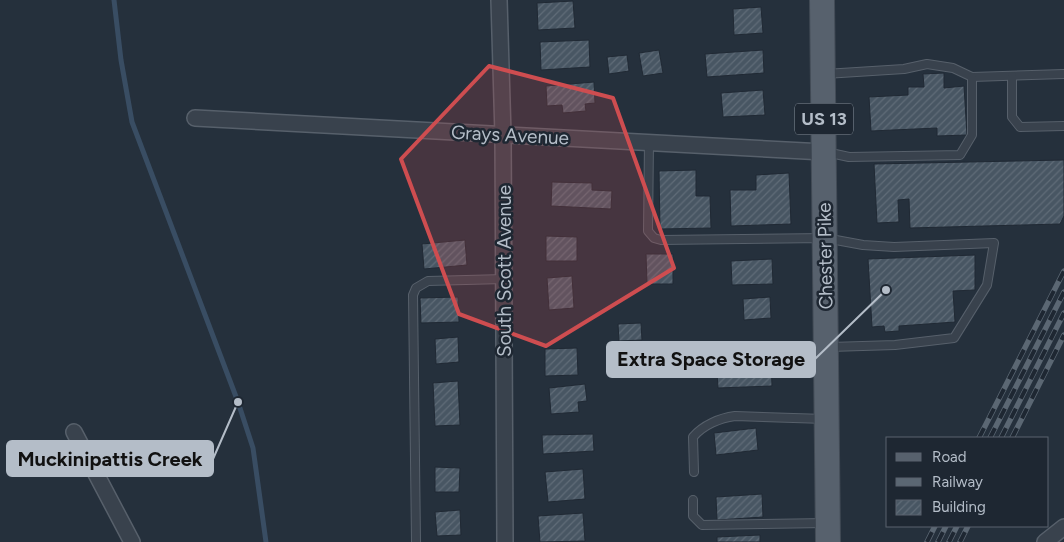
<svg xmlns="http://www.w3.org/2000/svg" width="1064" height="542" viewBox="0 0 1064 542" font-family="Figtree,sans-serif">
<style>
.lines{fill:none;stroke-linecap:round;stroke-linejoin:round}
.stream{stroke:#394d63;stroke-width:5}
.building{fill:url(#building-hatch);stroke:#202934}
.lane-casing{stroke:#57606b;stroke-width:10}
.street-casing{stroke:#57606b;stroke-width:18}
.primary-casing{stroke:#424b56;stroke-width:26}
.lane{stroke:#39424d;stroke-width:8}
.street{stroke:#39424d;stroke-width:15}
.primary{stroke:#57616d;stroke-width:24}
.rail-casing{stroke:#5b6773;stroke-width:5.5}
.rail{stroke:#1e2732;stroke-width:4;stroke-dasharray:11;stroke-linecap:butt}
.marked{fill:#ce4d50;fill-opacity:0.2;stroke:#ce4d50;stroke-width:4;stroke-linejoin:round}
.labels{text-anchor:middle;dominant-baseline:central;stroke-width:5;stroke-linejoin:round;paint-order:stroke}
.shield{fill:#1e2732;stroke:#87909b;stroke-width:1}
.shield-label{font-size:18px;font-weight:bold;fill:#b4bdc8}
.street-label{font-size:19px;fill:#b4bdc8;stroke:#1e2732}
.leader{fill:none;stroke:#b4bdc8;stroke-width:2}
.callout-dot{fill:#b4bdc8;stroke:#1e2732;stroke-width:2}
.callout{fill:#b4bdc8;stroke:#b4bdc8;stroke-width:2}
.callout-label{font-size:20px;text-anchor:middle;font-weight:bold;fill:#111}
</style>
<defs>
<pattern id="building-hatch" width="6" height="6" patternUnits="userSpaceOnUse" patternTransform="scale(1.25)"><rect width="6" height="6" fill="#485663"/><path d="M-1 1l2-2M0 6l6-6M5 7l2-2" fill="none" stroke="#606c78"/></pattern>
</defs>
<rect width="100%" height="100%" fill="#25303c"/>
<g class="lines">
<path class="stream" d="M114 0 121 60 132 122 238 402 253 448 266 542"/>
</g>
<g class="building">
<path d="M573 1 575 28 538 30 537 3Z"/>
<path d="M761 7 763 33 734 35 733 9Z"/>
<path d="M589 40 590 67 541 70 540 42Z"/>
<path d="M659 50 663 73 643 76 639 53Z"/>
<path d="M763 50 764 73 707 77 705 54Z"/>
<path d="M627 55 629 71 609 74 607 57Z"/>
<path d="M944 73V88L964 86 967 135 937 136V128L871 131 869 97 908 95V87H924L923 74Z"/>
<path d="M594 82 595 103 585 104 586 111 563 113 562 105 547 106 546 86Z"/>
<path d="M763 90 765 115 723 117 721 93Z"/>
<path d="M1064 160V216L1060 224 910 228 909 199 898 200 899 222 877 223 874 164Z"/>
<path d="M696 170V196H710L711 228 660 229 659 171Z"/>
<path d="M789 173 791 224 731 226 730 190H756V175Z"/>
<path d="M552 182 592 183V190L612 191 611 209 551 206Z"/>
<path d="M546 236 577 237V261H546Z"/>
<path d="M465 240 467 265 424 269 422 244Z"/>
<path d="M646 254H673V284H647Z"/>
<path d="M975 255V290L953 291 955 322 899 326V331L885 332 884 326 872 327 868 259Z"/>
<path d="M772 259 773 284 732 285 731 261Z"/>
<path d="M572 276 574 308 549 310 547 278Z"/>
<path d="M458 297 459 322 421 323 420 298Z"/>
<path d="M770 297 771 318 744 320 743 299Z"/>
<path d="M641 323 642 340 619 341 618 324Z"/>
<path d="M458 337 459 362 436 364 435 339Z"/>
<path d="M577 348 578 375 545 376V349Z"/>
<path d="M758 355V359L771 358 772 386 718 388 716 357Z"/>
<path d="M458 381 460 425 435 426 433 383Z"/>
<path d="M585 384 587 401 578 402 579 412 551 414 549 388Z"/>
<path d="M756 428 758 450 716 455 714 433Z"/>
<path d="M593 434 594 451 543 454 542 435Z"/>
<path d="M435 467 460 468 459 492H435Z"/>
<path d="M583 469 585 499 548 502 545 472Z"/>
<path d="M762 494 763 517 717 520 716 497Z"/>
<path d="M460 510 461 535 437 536 435 512Z"/>
<path d="M583 513 585 541 540 542 538 516Z"/>
<path d="M760 535V542H717V537Z"/>
</g>
<g class="lines">
<g class="lane-casing">
<g id="lane">
<path d="M825 74 904 69 927 64 953 68 972 77 1064 74"/>
<path d="M1012 76V117L1020 127 1064 126"/>
<path d="M649 142 648 231 654 238 661 240 825 238 863 245 894 247 994 243 987 285 954 338 895 345 830 347"/>
<path d="M826 152 849 157 960 155 972 135V77"/>
<path d="M694 472 693 437C703 425 720 418 735 416L825 419"/>
<path d="M693 500V516L702 525 826 523"/>
<path d="M416 542 413 295 416 288 428 281 504 279"/>
</g>
</g>
<g class="street-casing">
<g id="street">
<path d="M499 0 503 135 505 542"/>
<path d="M195 118 824 152"/>
<path d="M74 432 132 542"/>
<path d="M1045 542 1064 527"/>
</g>
</g>
<g class="primary-casing">
<path id="primary" d="M822 0 828 542"/>
</g>
<use href="#lane" class="lane"/>
<use href="#street" class="street"/>
<use href="#primary" class="primary"/>
<g class="rail-casing">
<g id="rail">
<path d="M979 438 1064 271"/>
<path d="M990 438 1064 292"/>
<path d="M1001 438 1064 313"/>
<path d="M1012 438 1064 335"/>
<path d="M927 542 935 526"/>
<path d="M938 542 946 526"/>
<path d="M949 542 957 526"/>
<path d="M960 542 968 526"/>
</g>
</g>
<use href="#rail" class="rail"/>
</g>
<path class="marked" d="M489 66 613 98 674 268 546 346 459 314 401 159Z"/>
<g class="labels">
<rect class="shield" x="795" y="103.5" width="58" height="31" rx="4"/>
<g class="shield-label">
<text x="824" y="119">US 13</text>
</g>
<g class="street-label">
<text transform="translate(510 135) rotate(3)">Grays Avenue</text>
<text transform="translate(825 256) rotate(-91)">Chester Pike</text>
<text transform="translate(504 271) rotate(-90)">South Scott Avenue</text>
</g>
</g>
<path class="leader" d="M886 290L815 359M238 402L213 459"/>
<g class="callout-dot">
<circle cx="886" cy="290" r="5"/>
<circle cx="238" cy="402" r="5"/>
</g>
<g class="callout">
<rect x="607" y="342" width="208" height="35" rx="5"/>
<rect x="7" y="441" width="206" height="35" rx="5"/>
</g>
<g class="callout-label">
<text x="711" y="366">Extra Space Storage</text>
<text x="110" y="466">Muckinipattis Creek</text>
</g>
<rect x="886" y="437" width="162" height="90" fill="#1e2732" stroke="#5a636e"/>
<rect x="896" y="453" width="25" height="8" fill="#57616d" stroke="#5a636e"/>
<text x="932" y="462" font-size="15" fill="#b4bdc8">Road</text>
<rect x="896" y="478" width="25" height="8" fill="#5b6773" stroke="#5a636e"/>
<text x="932" y="487" font-size="15" fill="#b4bdc8">Railway</text>
<rect x="896" y="500" width="25" height="15" fill="url(#building-hatch)" stroke="#5a636e"/>
<text x="932" y="512" font-size="15" fill="#b4bdc8">Building</text>
</svg>
